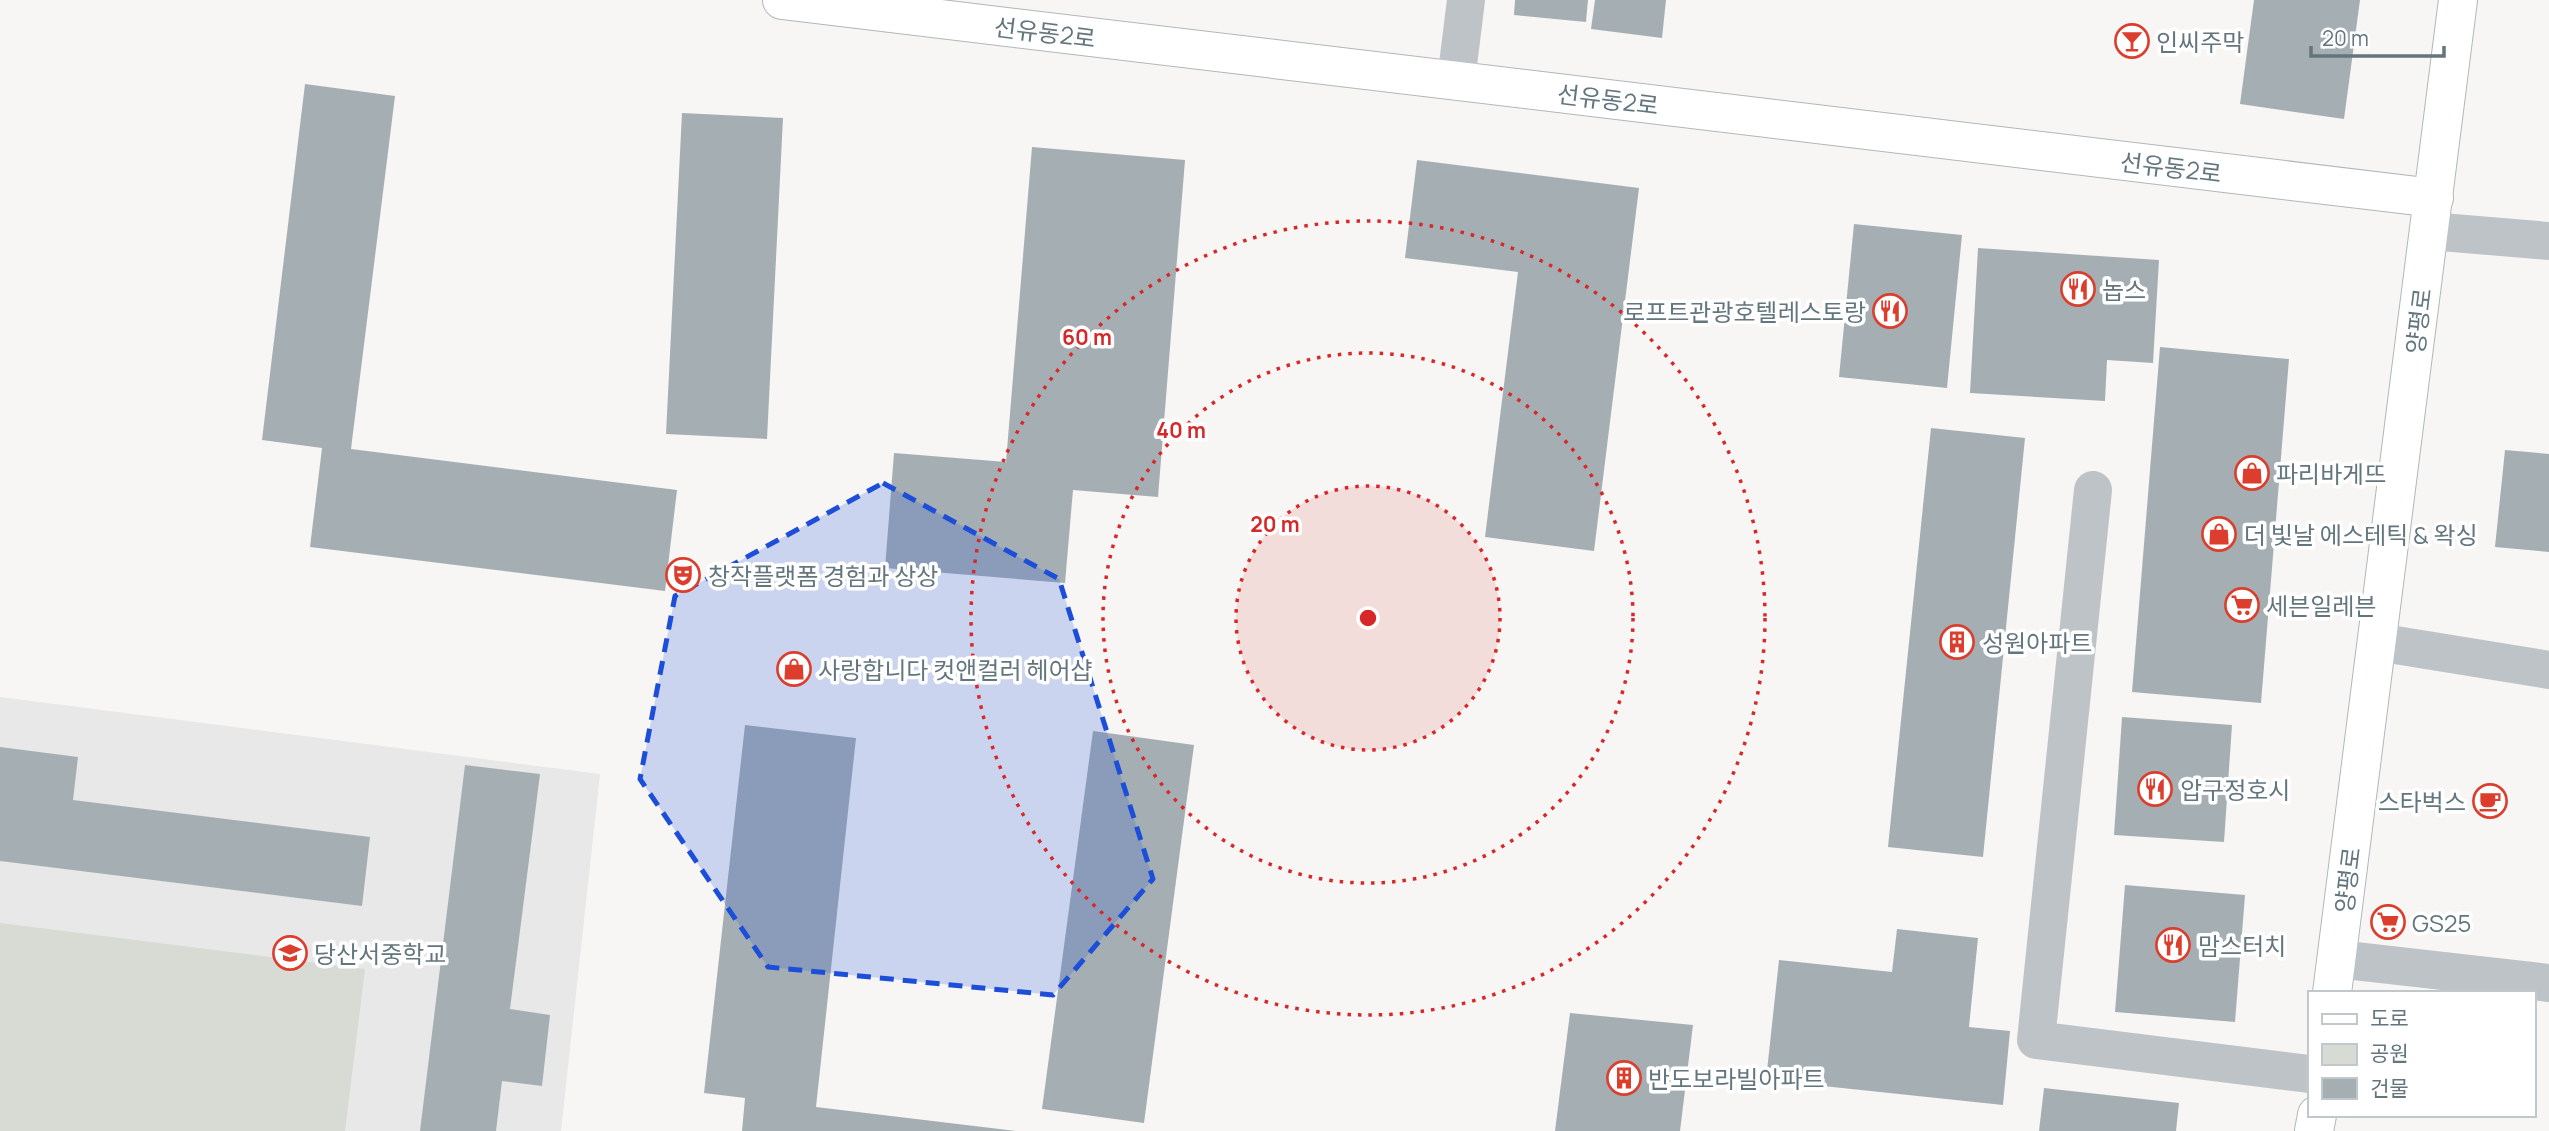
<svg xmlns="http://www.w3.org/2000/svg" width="2549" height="1131" viewBox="0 0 2549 1131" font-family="Manrope,'Noto Sans KR',sans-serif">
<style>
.built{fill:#e7e8e7}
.green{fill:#d7dbd3}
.building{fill:#a5afb3}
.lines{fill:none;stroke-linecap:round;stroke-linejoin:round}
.secondary-casing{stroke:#b0b7ba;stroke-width:40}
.street{stroke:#bdc3c6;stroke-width:38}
.secondary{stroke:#fff;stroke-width:38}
.marked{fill:#1d4ed8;fill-opacity:0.2;stroke:#1d4ed8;stroke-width:5;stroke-dasharray:14 9;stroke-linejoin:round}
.ring{fill:none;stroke:#d62828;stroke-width:3.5;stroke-dasharray:3.5 7}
.labels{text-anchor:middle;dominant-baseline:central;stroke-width:7;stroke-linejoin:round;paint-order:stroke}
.street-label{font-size:24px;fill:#63767e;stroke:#fff}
.poi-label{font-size:24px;fill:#63767e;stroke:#fff;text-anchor:start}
.centre{fill:#d62828;stroke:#fff;stroke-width:3.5}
.ring-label{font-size:21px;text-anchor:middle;font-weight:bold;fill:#d62828;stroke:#fff;stroke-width:7;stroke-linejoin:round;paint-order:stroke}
</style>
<rect width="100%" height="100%" fill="#f7f6f4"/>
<path class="built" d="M0 697 600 774 561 1131H0Z"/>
<path class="green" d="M0 923 365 969 345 1131H0Z"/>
<g class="building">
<path d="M1515 0H1588L1586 22 1514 15Z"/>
<path d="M1595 0H1666L1662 38 1591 29Z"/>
<path d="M2254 0H2360L2344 119 2240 104Z"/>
<path d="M305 84 395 96 351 449 677 490 665 591 310 547 322 448 262 440Z"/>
<path d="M682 113 783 118 767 439 666 434Z"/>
<path d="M1032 147 1185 160 1158 497 1073 490 1065 583 885 568 894 453 1006 462Z"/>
<path d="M1417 160 1639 188 1594 551 1485 537 1518 272 1405 258Z"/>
<path d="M1854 224 1962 235 1947 388 1839 377Z"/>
<path d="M1978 248 2159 260 2153 363 2107 360 2105 401 1970 393Z"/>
<path d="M2160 347 2289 359 2261 703 2132 692Z"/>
<path d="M1931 428 2025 438 1983 857 1888 847Z"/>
<path d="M2505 450 2549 454V552L2495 547Z"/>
<path d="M2122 717 2232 725 2224 842 2114 835Z"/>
<path d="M745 725 856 738 816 1107 1016 1131H742L745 1098 704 1093Z"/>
<path d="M1093 731 1194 745 1144 1123 1042 1109Z"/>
<path d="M0 747 78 757 73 800 370 837 362 906 0 861Z"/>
<path d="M465 765 540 774 510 1009 550 1015 542 1086 502 1081 496 1131H420Z"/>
<path d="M2125 885 2245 895 2235 1022 2115 1012Z"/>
<path d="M1897 929 1978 938 1969 1027 2010 1031 2003 1105 1766 1080 1779 960 1892 972Z"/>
<path d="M1570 1013 1693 1025 1680 1131H1555Z"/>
<path d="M2044 1088 2179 1103 2176 1131H2039Z"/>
</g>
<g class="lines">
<g class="secondary-casing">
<g id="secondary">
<path d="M782 0 2434 198"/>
<path d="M2332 993 2458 0"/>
<path d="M2314 1131 2317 1115"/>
</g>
</g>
<g class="street">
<path d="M1456 81 1466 0"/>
<path d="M2429 231 2549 241"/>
<path d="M2093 490 2036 1040 2309 1074"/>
<path d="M2377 642 2549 670"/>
<path d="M2337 959 2549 983"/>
</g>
<use href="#secondary" class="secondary"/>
</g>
<path class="marked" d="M883 483 1059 579 1153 879 1053 995 768 967 640 779 675 596Z"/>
<circle cx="1368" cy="618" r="132" fill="#d62828" fill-opacity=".12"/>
<g class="ring">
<circle cx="1368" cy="618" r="132"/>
<circle cx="1368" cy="618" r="265"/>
<circle cx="1368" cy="618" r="397"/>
</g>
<defs>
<g id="bar-ring" transform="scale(1.75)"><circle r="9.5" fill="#fff" stroke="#dc3e2e" stroke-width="1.5"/><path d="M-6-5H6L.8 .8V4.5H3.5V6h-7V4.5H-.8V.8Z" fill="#dc3e2e"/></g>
<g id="restaurant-ring" transform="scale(1.75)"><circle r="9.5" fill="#fff" stroke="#dc3e2e" stroke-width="1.5"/><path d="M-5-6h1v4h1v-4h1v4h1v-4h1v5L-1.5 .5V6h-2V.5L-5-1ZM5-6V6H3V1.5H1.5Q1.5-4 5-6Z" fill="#dc3e2e"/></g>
<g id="shop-ring" transform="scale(1.75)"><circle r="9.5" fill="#fff" stroke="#dc3e2e" stroke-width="1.5"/><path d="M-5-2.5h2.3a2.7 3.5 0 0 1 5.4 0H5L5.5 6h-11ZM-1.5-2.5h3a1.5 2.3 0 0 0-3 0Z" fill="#dc3e2e"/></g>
<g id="theatre-ring" transform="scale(1.75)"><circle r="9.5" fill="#fff" stroke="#dc3e2e" stroke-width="1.5"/><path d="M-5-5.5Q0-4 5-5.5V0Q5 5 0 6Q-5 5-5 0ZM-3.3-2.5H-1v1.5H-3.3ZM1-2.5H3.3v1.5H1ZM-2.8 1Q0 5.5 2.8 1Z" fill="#dc3e2e"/></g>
<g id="supermarket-ring" transform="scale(1.75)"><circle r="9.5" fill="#fff" stroke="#dc3e2e" stroke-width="1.5"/><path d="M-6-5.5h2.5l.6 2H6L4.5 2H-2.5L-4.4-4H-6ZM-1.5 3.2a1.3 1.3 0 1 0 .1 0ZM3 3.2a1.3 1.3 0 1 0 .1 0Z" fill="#dc3e2e"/></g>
<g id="building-ring" transform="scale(1.75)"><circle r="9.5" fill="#fff" stroke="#dc3e2e" stroke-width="1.5"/><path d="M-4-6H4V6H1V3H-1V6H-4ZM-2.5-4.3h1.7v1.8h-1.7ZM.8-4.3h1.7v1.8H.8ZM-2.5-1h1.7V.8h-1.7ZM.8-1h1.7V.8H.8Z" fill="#dc3e2e"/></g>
<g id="cafe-ring" transform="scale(1.75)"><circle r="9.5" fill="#fff" stroke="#dc3e2e" stroke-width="1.5"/><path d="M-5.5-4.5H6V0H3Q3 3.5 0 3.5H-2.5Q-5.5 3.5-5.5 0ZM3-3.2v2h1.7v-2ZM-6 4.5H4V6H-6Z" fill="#dc3e2e"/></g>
<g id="school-ring" transform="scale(1.75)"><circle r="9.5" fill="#fff" stroke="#dc3e2e" stroke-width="1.5"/><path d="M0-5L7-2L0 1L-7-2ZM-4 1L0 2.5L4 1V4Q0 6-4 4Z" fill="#dc3e2e"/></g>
</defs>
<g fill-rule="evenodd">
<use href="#bar-ring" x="2132" y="41"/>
<use href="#restaurant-ring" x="2078" y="289"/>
<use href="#restaurant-ring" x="1890" y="311"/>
<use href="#shop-ring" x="2252" y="473"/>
<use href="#shop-ring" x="2219" y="534"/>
<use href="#theatre-ring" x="683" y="575"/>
<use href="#supermarket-ring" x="2242" y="605"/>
<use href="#building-ring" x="1957" y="642"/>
<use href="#shop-ring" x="794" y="669"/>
<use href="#restaurant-ring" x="2155" y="789"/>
<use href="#cafe-ring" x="2490" y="801"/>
<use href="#supermarket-ring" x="2388" y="922"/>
<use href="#restaurant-ring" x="2173" y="945"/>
<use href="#school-ring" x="290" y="953"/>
<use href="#building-ring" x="1624" y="1078"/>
</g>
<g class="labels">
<g class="street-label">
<text transform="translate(1045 32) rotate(7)">선유동2로</text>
<text transform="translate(1608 99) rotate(7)">선유동2로</text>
<text transform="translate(2171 167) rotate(7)">선유동2로</text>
<text transform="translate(2418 321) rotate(-83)">양평로</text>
<text transform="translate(2347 880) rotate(-83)">양평로</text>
</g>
<g class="poi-label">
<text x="2156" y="41">인씨주막</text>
<text x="2102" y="289">놉스</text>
<text x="1866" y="311" text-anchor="end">로프트관광호텔레스토랑</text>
<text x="2276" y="473">파리바게뜨</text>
<text x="2244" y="534">더 빛날 에스테틱 &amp; 왁싱</text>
<text x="708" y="575">창작플랫폼 경험과 상상</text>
<text x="2266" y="605">세븐일레븐</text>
<text x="1982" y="642">성원아파트</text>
<text x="818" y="669">사랑합니다 컷앤컬러 헤어샵</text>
<text x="2180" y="789">압구정호시</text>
<text x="2466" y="801" text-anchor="end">스타벅스</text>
<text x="2412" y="922">GS25</text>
<text x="2198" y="945">맘스터치</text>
<text x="314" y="953">당산서중학교</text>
<text x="1648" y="1078">반도보라빌아파트</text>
</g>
</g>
<circle cx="1368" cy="618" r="10" class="centre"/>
<g class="ring-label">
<text x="1087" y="345">60 m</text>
<text x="1181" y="438">40 m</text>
<text x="1275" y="532">20 m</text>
</g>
<rect x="2308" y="991" width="228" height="126" fill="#ffffff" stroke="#c1c8cb" stroke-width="2"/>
<rect x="2322" y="1014" width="35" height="10" fill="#ffffff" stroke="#c1c8cb" stroke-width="2"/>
<text x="2370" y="1026" font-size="21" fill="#63767e">도로</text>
<rect x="2322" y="1044" width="35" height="21" fill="#d7dbd3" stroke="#c1c8cb" stroke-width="2"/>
<text x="2370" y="1061" font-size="21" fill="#63767e">공원</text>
<rect x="2322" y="1078" width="35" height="21" fill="#a5afb3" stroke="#c1c8cb" stroke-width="2"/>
<text x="2370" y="1096" font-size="21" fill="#63767e">건물</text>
<path d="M2311 46v10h133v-10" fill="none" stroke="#63767e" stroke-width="3.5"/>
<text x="2322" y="46" font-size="21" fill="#63767e" stroke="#ffffff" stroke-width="5" paint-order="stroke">20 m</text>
</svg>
